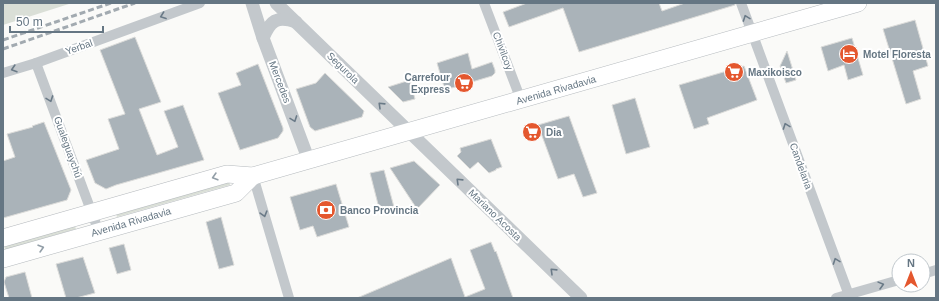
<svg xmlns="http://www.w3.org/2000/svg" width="939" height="301" viewBox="0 0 939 301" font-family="Arial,sans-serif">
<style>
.green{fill:#dadfd7}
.building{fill:#aab3b9;stroke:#dcdcda}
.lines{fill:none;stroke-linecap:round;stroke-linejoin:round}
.primary-casing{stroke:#b5babe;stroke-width:18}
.minor{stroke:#c3c8cc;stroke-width:10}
.tertiary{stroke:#c3c8cc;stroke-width:13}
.primary{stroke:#fff;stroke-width:17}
.rail{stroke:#a2aab0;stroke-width:3;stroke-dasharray:6 3;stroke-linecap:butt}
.oneway{stroke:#6a7a87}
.oneway2{stroke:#939fa8}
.labels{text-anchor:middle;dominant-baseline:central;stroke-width:4;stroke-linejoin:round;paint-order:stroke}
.street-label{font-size:10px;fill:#657683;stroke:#fff}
.poi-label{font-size:10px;font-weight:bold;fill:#657683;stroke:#fff;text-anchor:start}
</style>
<rect width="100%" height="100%" fill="#fafaf8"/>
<g class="green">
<path d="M3 3H72L3 25Z"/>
<path d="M229 181 230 185 117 217 116 214Z"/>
<path d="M75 226 76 229 5 250 4 246Z"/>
</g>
<g class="building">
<path d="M527 3H659L662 11 685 3H735V5L579 52 563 8 509 27 503 12Z"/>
<path d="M915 20 928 66 913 71 921 99 906 104 883 29Z"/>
<path d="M135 37 161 102 139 109 157 155 178 147 164 111 183 105 204 160 116 185 106 189 95 183 86 160 119 149 108 119 125 114 100 50Z"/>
<path d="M852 38 863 75 848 80 844 65 828 71 821 47Z"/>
<path d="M787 51 796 80 786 83 780 66Z"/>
<path d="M468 53 472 69 492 62 495 70V73L492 76 445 90 437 63Z"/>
<path d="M258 64 283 128V131L278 138 240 150 218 93 241 85 236 73Z"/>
<path d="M744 66 757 100 707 118 709 124 694 129 679 85Z"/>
<path d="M325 73 364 111 362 117 315 131 310 127 296 89 316 83Z"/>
<path d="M410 80 415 99 403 102 388 87Z"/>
<path d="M635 98 650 147 626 154 612 105Z"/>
<path d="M569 116 597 193 583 197 574 174 558 179 538 125Z"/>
<path d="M44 122 71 190 67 200 3 218V161L15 157 7 134 33 127 32 126Z"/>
<path d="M491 139 502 167 496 169V170L489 173 478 162 470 169 457 156 461 152 460 148Z"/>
<path d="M414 161 440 185 417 209 390 168Z"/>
<path d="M384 170 394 207 380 212 370 173Z"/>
<path d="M336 184 349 227 317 237 313 226 300 230 290 197Z"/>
<path d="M221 217 234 265 219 269 206 222Z"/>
<path d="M491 242 495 252 496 251 513 298H357L451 258 465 297 485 289 470 250Z"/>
<path d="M124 244 131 270 117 274 109 248Z"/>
<path d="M83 257 95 293 76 298H66L56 264Z"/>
<path d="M25 272 32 298H9L4 282 6 277Z"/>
</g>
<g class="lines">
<g class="primary-casing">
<g id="primary">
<path d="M3 238 227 174 253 176 858 3"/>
<path d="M3 259 236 193 253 176"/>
</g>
</g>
<g class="minor">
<path d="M484 3 521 100"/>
<path d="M741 3 850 298"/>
<path d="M36 63 99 232"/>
<path d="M3 73 36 63 200 3"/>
<path d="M253 176 289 298"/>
<path d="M923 274 936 270"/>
<path d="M836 298 899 280"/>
</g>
<g class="tertiary">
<path d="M252 3 263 38 309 161"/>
<path d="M276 3 581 298"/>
<path d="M263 38C270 21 277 15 296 22"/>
</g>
<use href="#primary" class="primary"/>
<g class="rail">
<path d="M3 40 111 3"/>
<path d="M3 49 135 3"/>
</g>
</g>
<defs><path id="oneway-chevron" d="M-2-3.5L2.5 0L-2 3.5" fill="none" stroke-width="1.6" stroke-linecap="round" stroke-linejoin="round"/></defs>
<g class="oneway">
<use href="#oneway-chevron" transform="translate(163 16) rotate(160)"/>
<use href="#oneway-chevron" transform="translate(746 18) rotate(-110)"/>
<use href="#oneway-chevron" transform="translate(14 69) rotate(163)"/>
<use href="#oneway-chevron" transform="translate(50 99) rotate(70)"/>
<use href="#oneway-chevron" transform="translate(381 105) rotate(-136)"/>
<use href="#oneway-chevron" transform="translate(294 119) rotate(70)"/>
<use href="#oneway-chevron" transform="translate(786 126) rotate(-110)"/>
<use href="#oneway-chevron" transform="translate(459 181) rotate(-136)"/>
<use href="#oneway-chevron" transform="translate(264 214) rotate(74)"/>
<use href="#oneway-chevron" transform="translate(836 261) rotate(-110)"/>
<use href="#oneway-chevron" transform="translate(553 271) rotate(-136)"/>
<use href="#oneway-chevron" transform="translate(881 285) rotate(-15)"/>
</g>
<g class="oneway2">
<use href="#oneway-chevron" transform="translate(215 177) rotate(164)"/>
<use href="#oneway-chevron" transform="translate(41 248) rotate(-16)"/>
</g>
<defs>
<g id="hotel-disc" transform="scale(1)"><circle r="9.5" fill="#e4572e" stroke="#fff"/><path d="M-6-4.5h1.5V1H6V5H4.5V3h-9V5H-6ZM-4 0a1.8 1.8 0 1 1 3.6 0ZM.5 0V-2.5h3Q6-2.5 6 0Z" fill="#fff"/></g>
<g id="supermarket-disc" transform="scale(1)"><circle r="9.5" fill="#e4572e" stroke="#fff"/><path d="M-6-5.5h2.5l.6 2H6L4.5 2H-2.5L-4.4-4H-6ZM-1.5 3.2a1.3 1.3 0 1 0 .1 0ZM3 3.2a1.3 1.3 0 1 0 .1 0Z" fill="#fff"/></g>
<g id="bank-disc" transform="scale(1)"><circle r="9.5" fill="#e4572e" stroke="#fff"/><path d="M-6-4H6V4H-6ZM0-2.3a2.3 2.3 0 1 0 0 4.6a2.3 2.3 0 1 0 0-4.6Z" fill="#fff"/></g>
</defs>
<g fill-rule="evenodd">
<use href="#hotel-disc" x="849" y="54"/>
<use href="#supermarket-disc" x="734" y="72"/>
<use href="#supermarket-disc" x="464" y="83"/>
<use href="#supermarket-disc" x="532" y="132"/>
<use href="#bank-disc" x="326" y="210"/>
</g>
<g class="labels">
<g class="street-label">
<text transform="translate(79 47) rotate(-20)">Yerbal</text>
<text transform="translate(503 51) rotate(69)">Chivilcoy</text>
<text transform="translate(343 68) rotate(44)">Segurola</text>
<text transform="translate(280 82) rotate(69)">Mercedes</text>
<text transform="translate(556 90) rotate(-16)">Avenida Rivadavia</text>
<text transform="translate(68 147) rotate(70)">Gualeguaychú</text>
<text transform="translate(801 166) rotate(70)">Candelaria</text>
<text transform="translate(495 215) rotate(44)">Mariano Acosta</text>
<text transform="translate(131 222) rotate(-16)">Avenida Rivadavia</text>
</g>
<g class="poi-label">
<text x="863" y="54">Motel Floresta</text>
<text x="748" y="72">Maxikoisco</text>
<text x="450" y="77" text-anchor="end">Carrefour<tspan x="450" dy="12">Express</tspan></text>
<text x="546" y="132">Dia</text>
<text x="340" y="210">Banco Provincia</text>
</g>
</g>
<rect width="939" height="301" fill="none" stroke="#657683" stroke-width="8"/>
<g transform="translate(911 273)"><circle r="19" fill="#ffffff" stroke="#c1c8cd"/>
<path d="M0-3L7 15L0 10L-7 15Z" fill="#e4572e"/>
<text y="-6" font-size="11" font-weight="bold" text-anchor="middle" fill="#657683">N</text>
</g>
<path d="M10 26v6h93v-6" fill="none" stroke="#657683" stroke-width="2"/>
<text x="16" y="26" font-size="12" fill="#657683" stroke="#ffffff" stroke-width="3" paint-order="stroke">50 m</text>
</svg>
